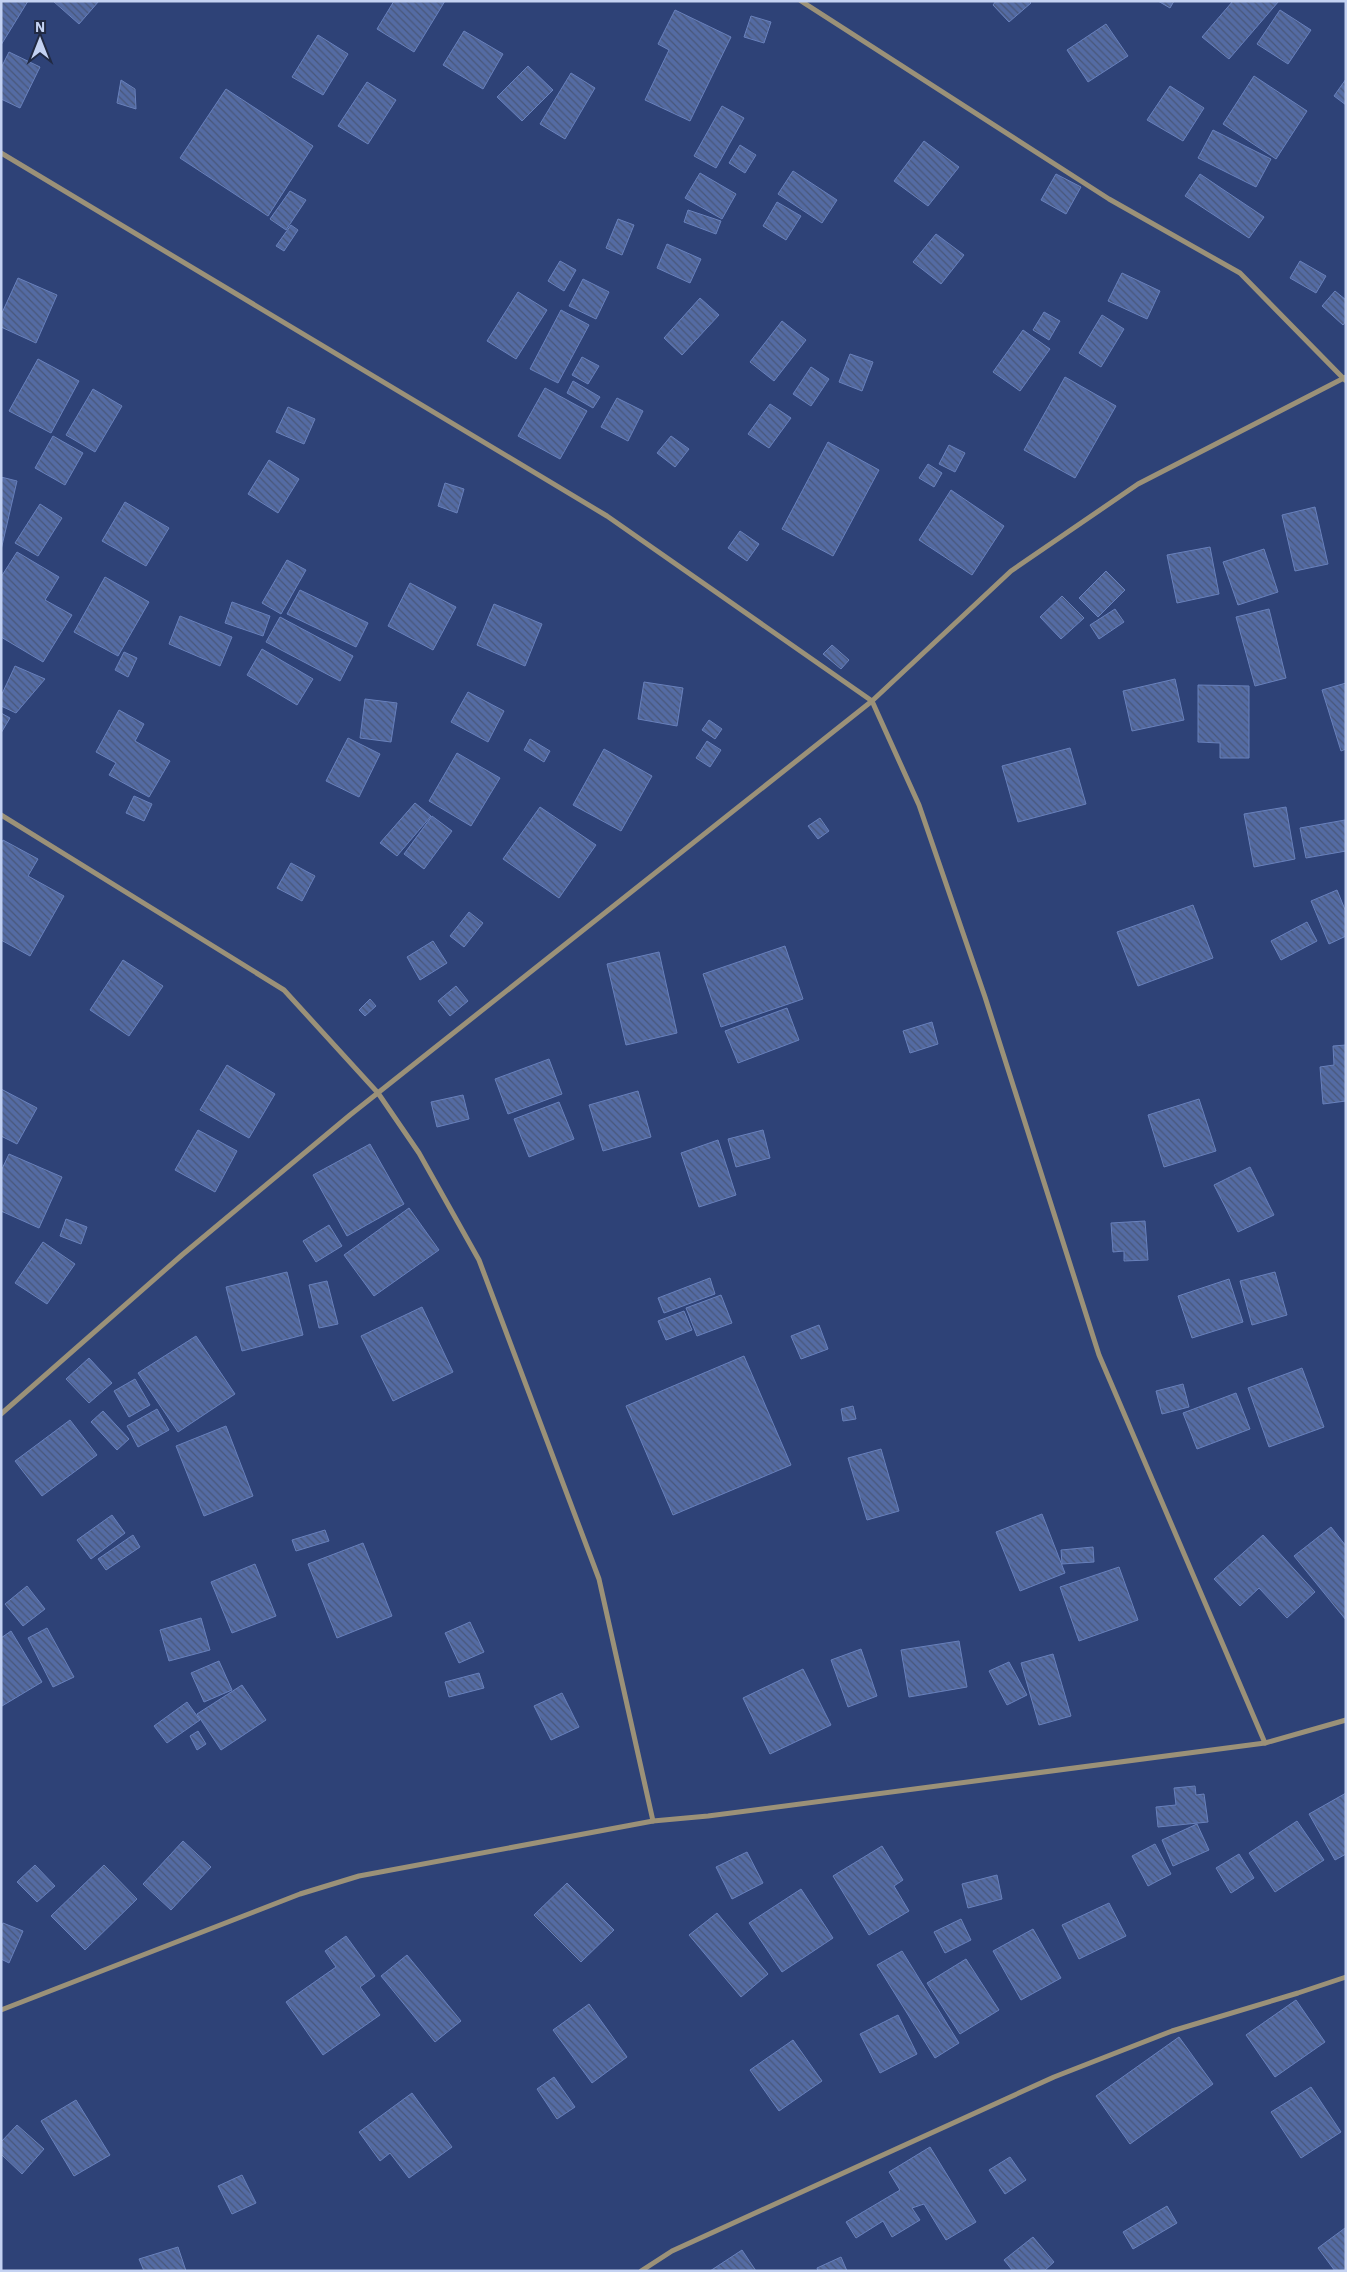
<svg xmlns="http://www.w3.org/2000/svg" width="1347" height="2272" viewBox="0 0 1347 2272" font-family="'IBM Plex Sans',sans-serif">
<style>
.building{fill:url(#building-back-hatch);stroke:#6981bb}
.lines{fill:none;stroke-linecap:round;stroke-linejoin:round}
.street{stroke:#9b9178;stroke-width:5}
</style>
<defs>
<pattern id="building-back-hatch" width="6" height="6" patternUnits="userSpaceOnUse" patternTransform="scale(1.25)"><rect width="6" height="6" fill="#546ba3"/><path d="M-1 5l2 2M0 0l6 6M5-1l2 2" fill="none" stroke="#49577a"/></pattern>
</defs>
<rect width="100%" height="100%" fill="#2e4277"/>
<g class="building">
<path d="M1 1H28L1 45Z"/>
<path d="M53 1H99L79 24Z"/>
<path d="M394 1H445L414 52 377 29Z"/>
<path d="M996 1H1029L1031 3 1009 22 993 5Z"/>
<path d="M1158 1H1174L1170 8Z"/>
<path d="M1233 1H1279L1229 59 1202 37Z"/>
<path d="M675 10 731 37 690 121 645 100 669 50 658 44Z"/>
<path d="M1280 10 1311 30 1288 64 1257 44Z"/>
<path d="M751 16 771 22 764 43 744 37Z"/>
<path d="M1106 24 1128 56 1088 82 1067 50Z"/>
<path d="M464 31 503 54 483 89 443 65Z"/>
<path d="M318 35 348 54 323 95 292 77Z"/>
<path d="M9 52 40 67 20 108 1 99V68Z"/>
<path d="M528 66 553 90 522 121 497 97Z"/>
<path d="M571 73 595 88 565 139 540 124Z"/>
<path d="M1254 76 1307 111 1276 159 1223 124Z"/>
<path d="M1346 79V105L1334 96Z"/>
<path d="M121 80 135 89 136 109 117 103Z"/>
<path d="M367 82 396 100 368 144 338 126Z"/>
<path d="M1170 86 1204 108 1183 141 1147 120Z"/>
<path d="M226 89 313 146 268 216 180 158Z"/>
<path d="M722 106 744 118 716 168 694 156Z"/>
<path d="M1213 130 1271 159 1256 187 1198 158Z"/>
<path d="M924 141 959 167 928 206 894 181Z"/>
<path d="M740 145 756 155 745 173 729 163Z"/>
<path d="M793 171 837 200 822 223 778 194Z"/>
<path d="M700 173 736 194 722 219 685 198Z"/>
<path d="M1056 174 1081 187 1066 214 1041 200Z"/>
<path d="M1200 174 1264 217 1249 238 1185 196Z"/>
<path d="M290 191 306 200 286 230 270 219Z"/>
<path d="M777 202 801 216 786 240 763 226Z"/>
<path d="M688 210 721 221 716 234 684 222Z"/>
<path d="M618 219 634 225 622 255 606 248Z"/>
<path d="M291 225 298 230 284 251 276 246Z"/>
<path d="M936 234 964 255 941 284 913 262Z"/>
<path d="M667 244 701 259 690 283 657 268Z"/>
<path d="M560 261 576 270 564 291 548 281Z"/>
<path d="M1300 261 1326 276 1316 293 1290 278Z"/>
<path d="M1122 273 1160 291 1147 319 1108 301Z"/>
<path d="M18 278 57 295 36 343 1 327V315Z"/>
<path d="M583 279 609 292 596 319 569 306Z"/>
<path d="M1335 291 1346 300V321L1343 325 1322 306Z"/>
<path d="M518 292 547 310 516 359 487 341Z"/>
<path d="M700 298 719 315 682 355 664 338Z"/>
<path d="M561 310 589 325 558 383 530 369Z"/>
<path d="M1044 312 1060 321 1049 340 1033 330Z"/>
<path d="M1102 315 1124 329 1101 367 1079 353Z"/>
<path d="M782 321 806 340 774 381 750 362Z"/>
<path d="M1023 330 1050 349 1020 391 993 372Z"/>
<path d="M850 354 873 362 862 391 839 382Z"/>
<path d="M582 357 599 366 588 384 572 375Z"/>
<path d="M38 359 79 381 51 433 9 411Z"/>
<path d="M811 367 829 379 811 406 793 394Z"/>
<path d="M1065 377 1116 406 1075 478 1024 450Z"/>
<path d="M573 381 600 397 593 408 567 393Z"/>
<path d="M545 388 587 411 560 459 518 436Z"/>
<path d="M93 389 122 406 95 452 66 435Z"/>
<path d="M617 398 643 411 628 441 601 427Z"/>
<path d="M770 404 791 418 769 448 748 434Z"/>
<path d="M288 407 315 419 304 444 276 432Z"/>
<path d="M53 436 83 453 65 485 35 468Z"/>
<path d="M671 436 689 449 675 467 657 453Z"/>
<path d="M828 442 879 470 833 556 782 529Z"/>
<path d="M949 445 965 453 955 472 939 464Z"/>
<path d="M269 460 299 479 278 513 248 494Z"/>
<path d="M928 464 942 473 934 487 919 478Z"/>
<path d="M1 477 17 481 1 550Z"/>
<path d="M445 483 464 489 457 513 438 506Z"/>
<path d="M951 490 1004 526 972 575 919 540Z"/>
<path d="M125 502 169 528 146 566 102 541Z"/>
<path d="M40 504 62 518 38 556 15 543Z"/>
<path d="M1315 507 1328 564 1295 571 1282 515Z"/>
<path d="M740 531 759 544 747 561 728 548Z"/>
<path d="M1210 547 1219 594 1177 603 1167 555Z"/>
<path d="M1264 549 1278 592 1238 605 1223 562Z"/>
<path d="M17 552 59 577 45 600 72 615 43 662 1 637V577Z"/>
<path d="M287 560 306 570 281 614 262 603Z"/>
<path d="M1106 571 1125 590 1098 617 1079 598Z"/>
<path d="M105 577 149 602 118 656 74 632Z"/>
<path d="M410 583 456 607 433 650 388 626Z"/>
<path d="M300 590 368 623 356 647 287 614Z"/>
<path d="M1062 596 1084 618 1061 639 1040 617Z"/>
<path d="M232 602 270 616 263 636 225 623Z"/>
<path d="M494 604 542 624 525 666 477 645Z"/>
<path d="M1115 609 1124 622 1099 639 1090 625Z"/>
<path d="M1269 609 1286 678 1255 686 1236 617Z"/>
<path d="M180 616 232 637 220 666 169 644Z"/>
<path d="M280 617 353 656 340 681 266 642Z"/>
<path d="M832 645 849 660 841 669 823 654Z"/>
<path d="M262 649 313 679 297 705 247 675Z"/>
<path d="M124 652 137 658 128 677 115 670Z"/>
<path d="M15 666 45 679 16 713 1 706V696Z"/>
<path d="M1175 679 1184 720 1132 731 1123 691Z"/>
<path d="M644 682 683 688 677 726 638 719Z"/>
<path d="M1346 683V749L1341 751 1322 690Z"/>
<path d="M1198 685 1249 686V758H1220V743L1198 742Z"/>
<path d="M468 692 504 711 488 742 451 722Z"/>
<path d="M365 699 397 703 391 742 360 738Z"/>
<path d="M119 710 144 724 135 741 170 761 149 797 109 775 116 763 96 752Z"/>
<path d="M1 713 10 718 1 733Z"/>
<path d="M709 720 722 729 715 739 702 730Z"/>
<path d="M348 738 380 754 359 797 326 781Z"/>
<path d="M530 739 550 751 544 762 524 750Z"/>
<path d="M707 741 721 750 710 767 696 758Z"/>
<path d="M1070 748 1086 804 1018 822 1002 766Z"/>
<path d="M604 749 652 776 621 831 573 805Z"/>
<path d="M457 753 500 778 471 826 429 801Z"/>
<path d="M134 796 152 804 144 821 126 813Z"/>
<path d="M415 803 431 816 397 856 380 843Z"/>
<path d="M540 807 596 845 559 898 503 859Z"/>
<path d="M1286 807 1295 859 1254 867 1244 814Z"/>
<path d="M432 816 452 831 424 869 404 854Z"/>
<path d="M820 818 829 831 818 839 808 826Z"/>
<path d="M1345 820 1346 851 1306 858 1300 828Z"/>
<path d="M3 840 38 859 28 876 64 896 30 956 1 940V844Z"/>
<path d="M291 863 315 876 302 901 277 888Z"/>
<path d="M1337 890 1346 912V936L1329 944 1311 901Z"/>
<path d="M1193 905 1213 958 1138 986 1117 932Z"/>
<path d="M469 912 483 923 464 947 450 936Z"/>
<path d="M1307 922 1317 941 1281 960 1271 941Z"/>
<path d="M433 941 447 963 420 980 407 957Z"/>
<path d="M785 946 803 999 721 1027 703 974Z"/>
<path d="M659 952 677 1033 626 1045 607 964Z"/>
<path d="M123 960 163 986 129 1036 90 1010Z"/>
<path d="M456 986 468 1001 450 1016 438 1001Z"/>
<path d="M370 999 376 1006 365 1016 359 1010Z"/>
<path d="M787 1008 799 1040 738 1063 725 1031Z"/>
<path d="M932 1022 938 1044 910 1053 903 1031Z"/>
<path d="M1346 1045V1101L1323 1104 1320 1067 1334 1065 1333 1046Z"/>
<path d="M549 1059 562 1094 508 1114 495 1079Z"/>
<path d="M227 1065 275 1094 249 1138 200 1110Z"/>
<path d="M1 1089 37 1108 17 1144 1 1136Z"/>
<path d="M638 1091 651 1137 603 1151 589 1105Z"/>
<path d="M463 1095 469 1119 437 1127 431 1102Z"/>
<path d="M1199 1099 1216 1151 1164 1167 1148 1115Z"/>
<path d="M559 1102 574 1139 529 1157 514 1119Z"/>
<path d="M198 1130 237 1151 215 1192 175 1170Z"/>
<path d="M763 1130 770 1158 736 1167 728 1139Z"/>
<path d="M718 1140 736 1195 699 1207 681 1153Z"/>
<path d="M370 1144 404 1204 347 1236 313 1175Z"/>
<path d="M9 1154 62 1177 39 1228 1 1211V1171Z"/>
<path d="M1250 1167 1274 1215 1238 1232 1214 1185Z"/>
<path d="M409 1208 439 1250 374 1296 344 1255Z"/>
<path d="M66 1219 87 1227 81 1244 60 1236Z"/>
<path d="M1145 1221 1148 1260 1124 1261V1251L1113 1252 1111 1223Z"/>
<path d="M329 1225 342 1246 316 1262 303 1241Z"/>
<path d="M43 1242 75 1264 47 1304 15 1283Z"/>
<path d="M287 1272 303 1335 242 1351 226 1287Z"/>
<path d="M1275 1272 1287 1315 1252 1325 1240 1281Z"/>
<path d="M710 1278 715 1294 664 1313 658 1298Z"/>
<path d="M1229 1279 1243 1322 1192 1338 1178 1296Z"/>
<path d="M327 1281 338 1324 319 1328 309 1285Z"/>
<path d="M721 1295 732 1323 697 1336 686 1308Z"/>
<path d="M422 1307 453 1372 393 1401 361 1336Z"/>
<path d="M684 1311 692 1330 666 1340 658 1321Z"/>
<path d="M819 1325 828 1349 801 1359 791 1336Z"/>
<path d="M196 1336 235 1394 178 1432 138 1373Z"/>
<path d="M744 1356 791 1465 673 1515 626 1406Z"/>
<path d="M89 1358 112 1383 89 1403 66 1379Z"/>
<path d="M1302 1368 1324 1427 1269 1447 1248 1388Z"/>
<path d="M135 1379 150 1405 129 1417 114 1391Z"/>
<path d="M1183 1384 1189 1407 1162 1414 1156 1391Z"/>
<path d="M1236 1393 1250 1429 1197 1449 1183 1413Z"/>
<path d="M853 1406 856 1419 843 1421 841 1409Z"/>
<path d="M157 1409 169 1430 138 1447 127 1426Z"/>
<path d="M103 1411 129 1439 117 1450 91 1422Z"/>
<path d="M70 1420 97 1455 42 1496 15 1461Z"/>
<path d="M226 1426 253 1496 204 1516 176 1446Z"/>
<path d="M881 1449 899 1511 867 1520 848 1458Z"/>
<path d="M1042 1514 1065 1573 1020 1591 996 1532Z"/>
<path d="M112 1515 125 1533 91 1559 77 1540Z"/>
<path d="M1331 1527 1346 1546V1620L1294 1556Z"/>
<path d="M325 1530 329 1541 296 1551 292 1540Z"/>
<path d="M133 1535 140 1547 106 1570 98 1559Z"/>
<path d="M1263 1535 1315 1592 1287 1618 1259 1588 1240 1606 1214 1579Z"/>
<path d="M363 1543 392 1616 337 1638 308 1564Z"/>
<path d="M1093 1547 1094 1562 1062 1564 1061 1550Z"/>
<path d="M255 1564 276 1616 232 1633 211 1582Z"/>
<path d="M1119 1567 1138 1620 1079 1641 1060 1587Z"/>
<path d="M27 1586 45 1609 23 1626 5 1604Z"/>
<path d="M201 1618 210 1650 169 1661 160 1630Z"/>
<path d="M470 1622 484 1652 459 1663 445 1633Z"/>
<path d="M47 1628 74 1677 53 1687 28 1638Z"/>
<path d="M11 1631 42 1682 2 1706 1 1638Z"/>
<path d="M959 1641 967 1687 909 1697 901 1650Z"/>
<path d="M861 1649 877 1696 848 1707 831 1660Z"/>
<path d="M1053 1654 1071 1716 1039 1725 1021 1663Z"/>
<path d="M219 1661 232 1690 204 1702 191 1673Z"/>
<path d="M1009 1662 1027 1695 1007 1705 989 1671Z"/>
<path d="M803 1669 831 1725 770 1754 743 1698Z"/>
<path d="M479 1673 484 1688 449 1697 445 1682Z"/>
<path d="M242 1685 266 1720 221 1750 197 1714Z"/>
<path d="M562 1693 579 1727 551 1740 534 1706Z"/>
<path d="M187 1702 200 1720 167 1743 154 1726Z"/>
<path d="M198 1731 206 1744 197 1750 190 1736Z"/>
<path d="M1195 1786 1196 1795 1204 1794 1208 1822 1158 1827 1156 1807 1176 1805 1174 1788Z"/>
<path d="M1346 1793V1854L1335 1860 1309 1814Z"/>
<path d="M1297 1821 1324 1860 1275 1892 1249 1853Z"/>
<path d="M1197 1824 1209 1850 1173 1866 1162 1840Z"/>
<path d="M183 1841 211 1867 171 1910 143 1884Z"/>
<path d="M1155 1844 1171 1874 1148 1886 1132 1856Z"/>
<path d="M882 1846 903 1880 894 1886 909 1911 869 1935 833 1876Z"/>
<path d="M747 1852 763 1883 732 1899 716 1867Z"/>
<path d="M1239 1854 1254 1878 1231 1893 1216 1868Z"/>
<path d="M35 1865 55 1886 37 1902 17 1882Z"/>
<path d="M104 1865 137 1899 85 1950 51 1916Z"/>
<path d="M997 1875 1002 1899 968 1908 962 1884Z"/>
<path d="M567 1883 614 1930 581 1962 534 1915Z"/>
<path d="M801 1889 833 1938 782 1972 749 1923Z"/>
<path d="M1109 1903 1126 1936 1079 1959 1062 1925Z"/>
<path d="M717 1913 768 1974 741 1997 689 1935Z"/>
<path d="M961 1919 971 1940 945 1953 934 1932Z"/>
<path d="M3 1923 23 1931 9 1963 1 1959V1928Z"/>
<path d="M1033 1929 1061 1978 1021 2000 993 1951Z"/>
<path d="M346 1936 375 1976 360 1987 380 2015 323 2055 286 2002 336 1967 325 1951Z"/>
<path d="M902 1951 959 2043 935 2058 877 1965Z"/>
<path d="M407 1955 461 2021 435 2042 381 1976Z"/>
<path d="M966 1959 999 2010 960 2034 927 1983Z"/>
<path d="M1296 2000 1325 2042 1275 2077 1246 2035Z"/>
<path d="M589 2004 627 2057 592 2083 553 2030Z"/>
<path d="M898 2015 917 2054 880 2073 860 2034Z"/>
<path d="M1179 2037 1213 2084 1130 2144 1096 2096Z"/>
<path d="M793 2040 822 2081 779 2111 750 2070Z"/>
<path d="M554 2077 575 2107 557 2119 537 2089Z"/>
<path d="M1311 2087 1341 2132 1301 2158 1271 2112Z"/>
<path d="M412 2093 452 2147 409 2178 390 2153 380 2161 359 2132Z"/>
<path d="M76 2100 110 2155 74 2176 41 2121Z"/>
<path d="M17 2125 44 2149 22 2174 1 2154V2142Z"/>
<path d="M930 2147 976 2222 946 2240 924 2204 912 2208 920 2220 892 2237 883 2221 856 2238 846 2222 900 2190 889 2172Z"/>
<path d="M1010 2157 1026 2180 1005 2194 989 2170Z"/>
<path d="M242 2175 256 2203 232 2214 218 2186Z"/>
<path d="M1167 2206 1177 2223 1133 2249 1123 2232Z"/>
<path d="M1345 2228 1346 2271H1335L1318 2248Z"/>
<path d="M1033 2237 1054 2262 1044 2271H1013L1004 2260Z"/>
<path d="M178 2247 186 2271H144L139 2259Z"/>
<path d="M742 2250 756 2271H710Z"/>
<path d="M841 2257 847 2271H818L817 2268Z"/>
</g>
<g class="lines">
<g class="street">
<path d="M801 1 1109 199 1240 273 1345 380"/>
<path d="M1 153 607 516 872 701 919 805 985 997 1099 1355 1265 1743"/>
<path d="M1 815 284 990 378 1093 419 1153 479 1260 599 1579 653 1821"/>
<path d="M1 1414 182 1255 350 1115 872 701 1011 571 1138 484 1346 377"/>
<path d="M1 2010 300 1894 359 1876 653 1821 708 1816 1265 1743 1346 1720"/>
<path d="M641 2271 672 2251 1054 2077 1172 2031 1298 1993 1346 1977"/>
</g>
</g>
<rect width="1347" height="2272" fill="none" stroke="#c4d2f2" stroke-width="5"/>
<g transform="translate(40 40)" stroke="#212a43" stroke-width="4" paint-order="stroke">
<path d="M0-4L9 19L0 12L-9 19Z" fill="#c4d2f2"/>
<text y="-8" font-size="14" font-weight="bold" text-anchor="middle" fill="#c4d2f2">N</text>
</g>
</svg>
